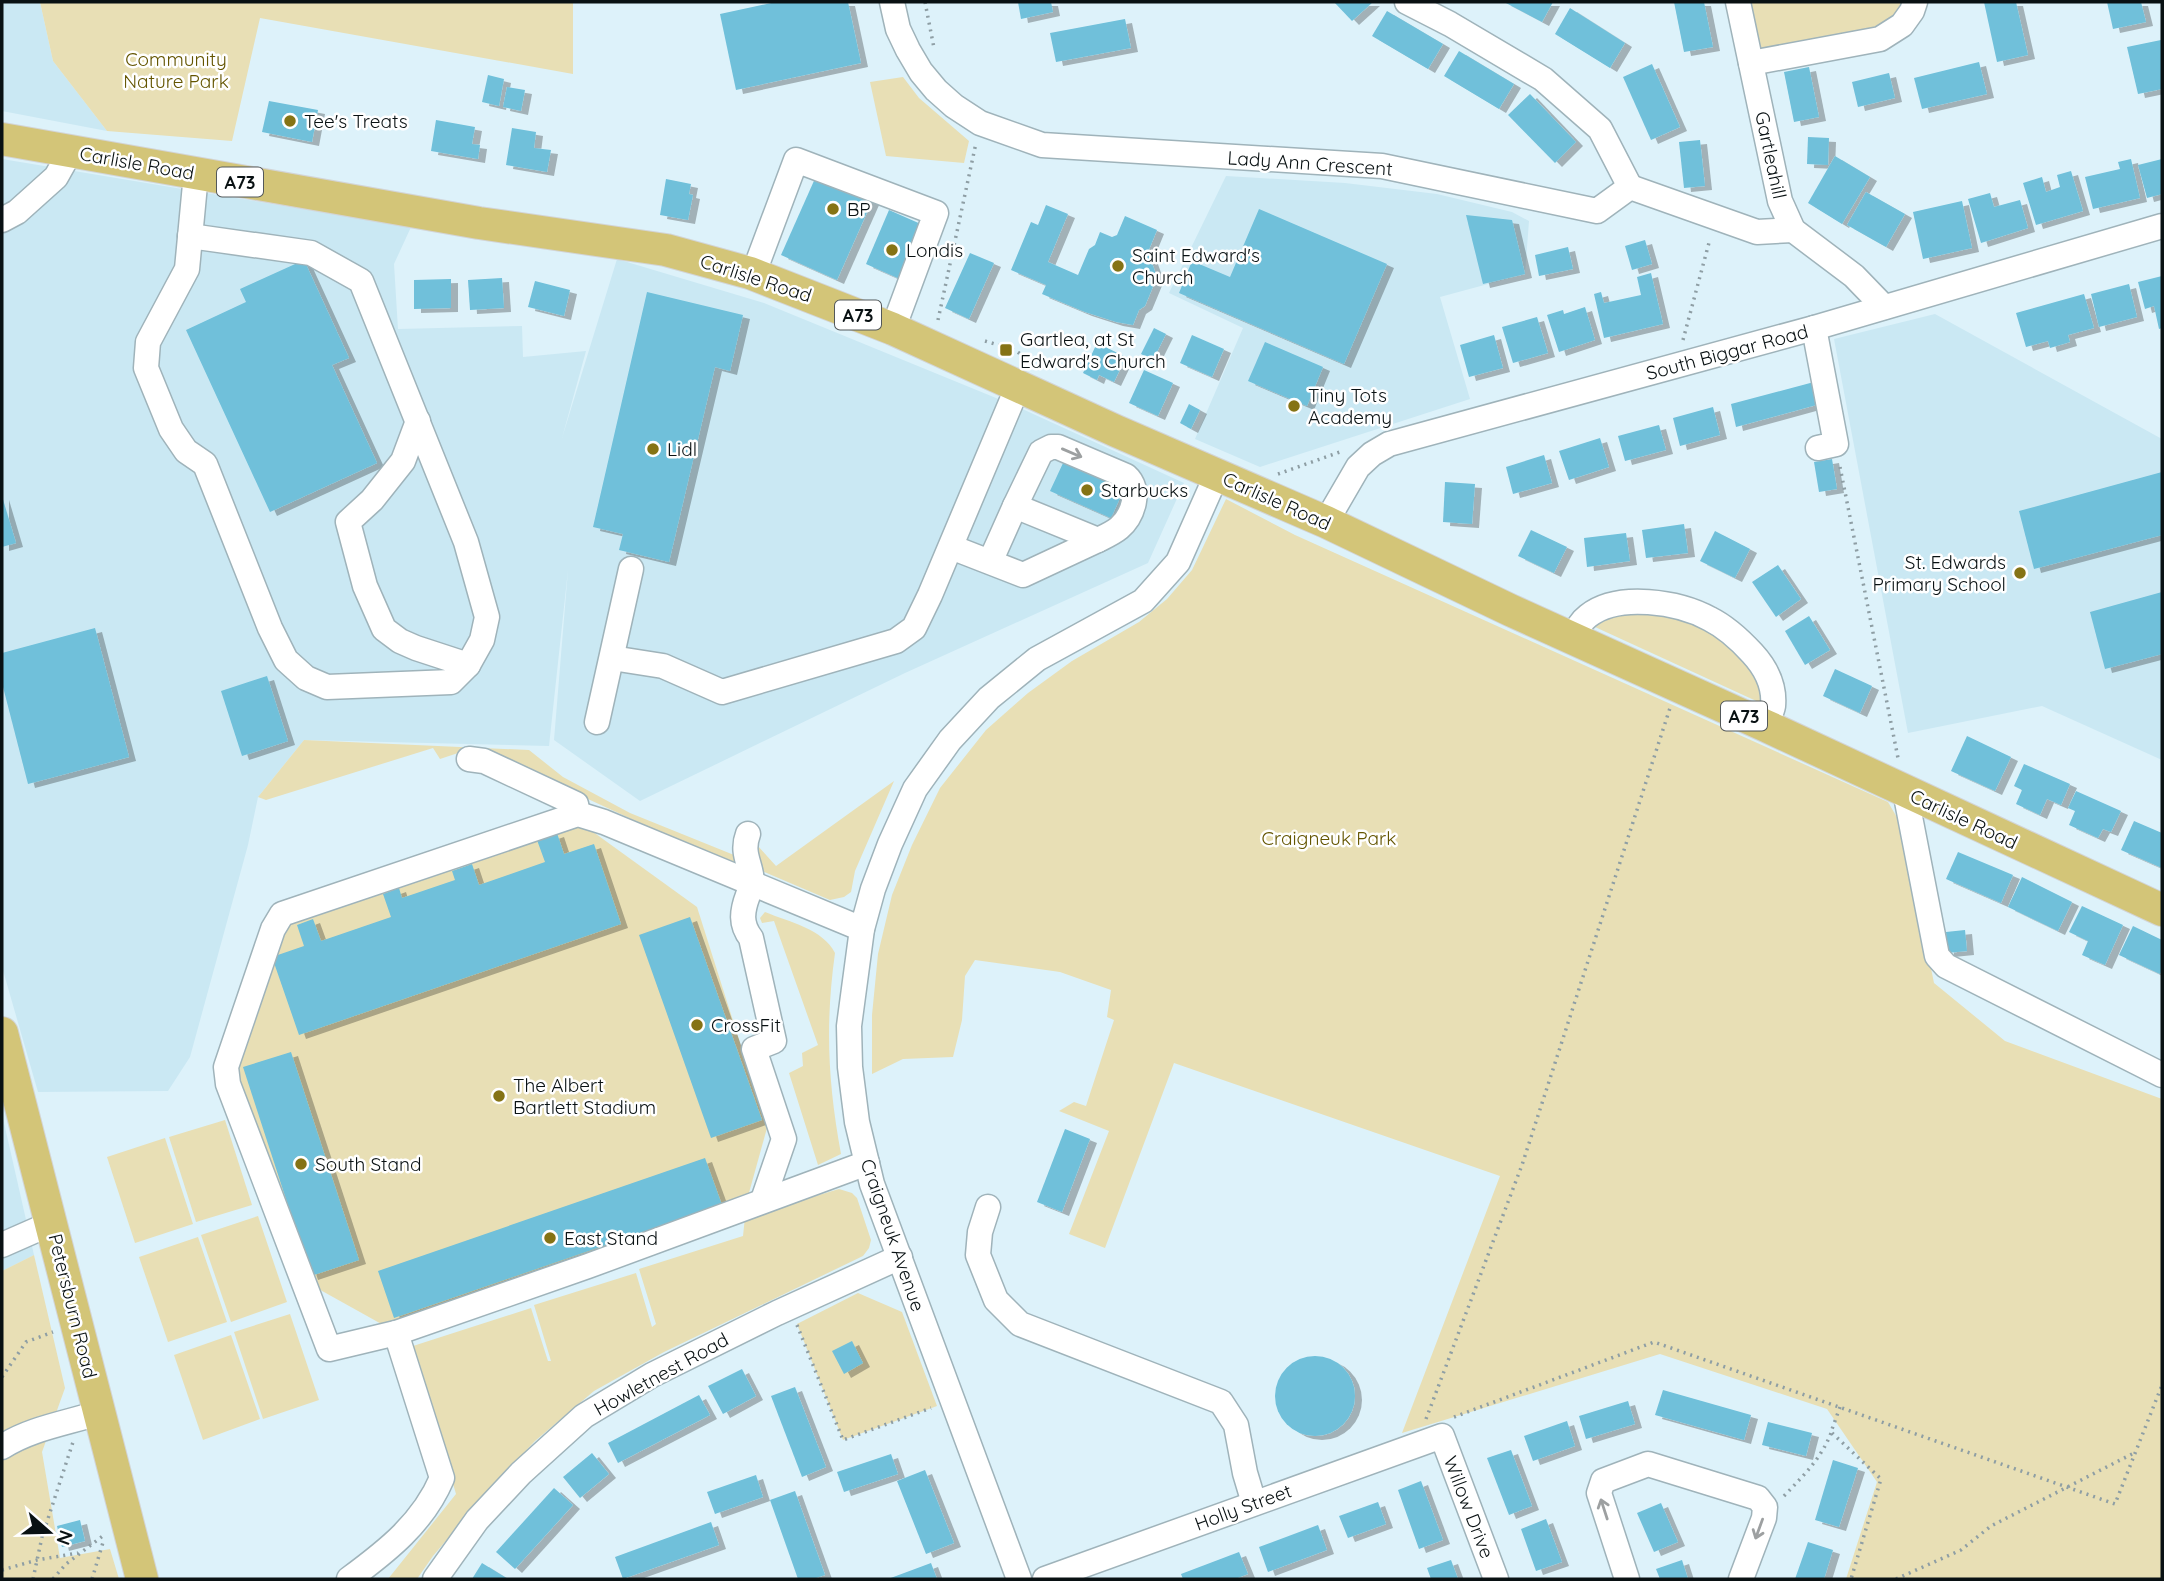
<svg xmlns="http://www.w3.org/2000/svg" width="2164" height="1581" viewBox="0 0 2164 1581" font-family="Quicksand,sans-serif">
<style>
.built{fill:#cae8f3}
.green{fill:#e8dfb5}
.building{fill:#6fc0da;filter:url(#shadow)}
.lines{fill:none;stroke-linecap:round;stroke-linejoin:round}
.minor-casing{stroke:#9fb3ba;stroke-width:27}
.major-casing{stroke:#d3d4d5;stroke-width:34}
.path{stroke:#8e9ea4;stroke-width:3.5;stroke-dasharray:2 5;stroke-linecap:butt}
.minor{stroke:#fff;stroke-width:24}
.major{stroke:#d3c578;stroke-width:32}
.oneway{stroke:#9da0a1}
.poi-dot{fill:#857315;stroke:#fff;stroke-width:2.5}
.labels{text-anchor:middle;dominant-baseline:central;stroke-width:5;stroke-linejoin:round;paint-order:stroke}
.shield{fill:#fff;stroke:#53585a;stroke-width:2}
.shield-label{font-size:18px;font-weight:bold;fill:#091113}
.park-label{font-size:19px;fill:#645500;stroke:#fff}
.poi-label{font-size:19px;fill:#091113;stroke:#fff;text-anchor:start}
.street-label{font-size:19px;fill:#091113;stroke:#fff}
</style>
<defs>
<filter id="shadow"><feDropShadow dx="7" dy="4" stdDeviation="0" flood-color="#0004"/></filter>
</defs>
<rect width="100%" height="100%" fill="#ddf2fa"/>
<g class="built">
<path d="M2 2H40L53 61 107 131 2 111Z"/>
<path d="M2 159 411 227 394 264 398 329 522 326 523 357 586 351 562 438 617 259 764 303 1018 407 1184 483 1148 563 905 673 640 801 554 740 568 570 549 746 304 740 258 797 248 845 190 1057 168 1091 38 1092 2 967Z"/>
<path d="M1226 176 1345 183 1437 194 1512 212 1529 221 1525 274 1440 297 1470 399 1260 467 1195 439 1243 328 1169 293Z"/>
<path d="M1935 314 2162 439V760L2042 706 1908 733 1834 339Z"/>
<path d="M2 1114 34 1255 2 1271Z"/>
</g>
<g class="green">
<path d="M40 2H573V74L260 18 232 141 107 131 53 61Z"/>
<path d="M1749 2H1909L1877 35 1761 53Z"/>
<path d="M903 77 919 98 969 141 964 163 886 156 870 82Z"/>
<path d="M1226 499 1295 535 1888 802 1902 826 1934 983 2005 1041 2162 1099V1579H1846L1877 1482 1827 1409 1660 1354 1402 1433 1500 1176 1174 1063 1105 1248 1069 1234 1109 1131 1059 1111 1074 1102 1086 1106 1114 1020 1107 1017 1111 990 1060 972 975 960 965 976 962 1020 953 1057 903 1059 872 1074V1015L878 954 892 895 912 845 940 788 986 730 1028 693 1072 661 1139 622 1167 599 1192 570Z"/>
<path d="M1645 610 1710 629 1754 670 1765 705 1595 627 1602 618Z"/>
<path d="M304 740 529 750 563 777 630 813 734 855 737 861 731 864 703 852 525 770 461 752 440 759 433 748 266 800 258 797Z"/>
<path d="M894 781 855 871 851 892 844 897 830 900 757 869 758 846 776 866Z"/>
<path d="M578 821 697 907 767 1128 747 1200 385 1326 306 1282 231 1070 282 920Z"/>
<path d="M765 912C789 922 823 929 835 953 825 1025 828 1083 841 1154L818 1165 789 1073 803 1066 802 1053 818 1045 774 921 762 923 760 918Z"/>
<path d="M225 1120 252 1205 196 1222 169 1137Z"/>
<path d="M165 1138 193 1224 135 1243 107 1157Z"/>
<path d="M839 1189 852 1193 857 1198 871 1240 869 1248 863 1256 664 1352 594 1391 535 1441 488 1491 433 1556 417 1579H388L456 1494 413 1346 531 1308 548 1361H551L534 1305 636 1273 652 1327 656 1324 639 1269 743 1236 745 1217Z"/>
<path d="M258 1216 287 1302 231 1322 201 1235Z"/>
<path d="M198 1237 227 1322 168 1342 139 1257Z"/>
<path d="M34 1255 65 1388 42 1452 60 1558 110 1549 119 1579H2V1271Z"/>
<path d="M858 1293 902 1312 937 1406 843 1440 797 1324Z"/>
<path d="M290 1314 319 1400 263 1419 234 1332Z"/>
<path d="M231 1335 260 1419 203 1440 174 1355Z"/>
</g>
<g class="building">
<path d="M776 2H848L861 63 736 90 720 14Z"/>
<path d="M1018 2H1051L1053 12 1021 19Z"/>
<path d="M1334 2H1373L1352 21Z"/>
<path d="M1504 2H1553L1542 22Z"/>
<path d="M1674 2H1704L1713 47 1684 52Z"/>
<path d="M1984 2H2016L2028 55 1997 62Z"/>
<path d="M2107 2H2141L2146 22 2113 29Z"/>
<path d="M1570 8 1625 43 1610 68 1555 34Z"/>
<path d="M1387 11 1443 44 1428 69 1372 36Z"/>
<path d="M1125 19 1131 48 1056 62 1050 33Z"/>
<path d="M2161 40 2162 89 2138 94 2127 47Z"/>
<path d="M1459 51 1514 84 1499 109 1444 76Z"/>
<path d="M1979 62 1987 94 1922 109 1914 78Z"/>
<path d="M1652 64 1680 127 1651 140 1623 77Z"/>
<path d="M1809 67 1819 117 1794 122 1784 72Z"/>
<path d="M1889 73 1895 98 1858 107 1852 82Z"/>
<path d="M488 75 504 79 499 106 482 102Z"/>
<path d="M507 87 525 90 521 111 503 107Z"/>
<path d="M1530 94 1576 142 1555 163 1508 115Z"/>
<path d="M269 101 318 110 312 142 262 132Z"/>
<path d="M436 120 475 127 472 144 480 145 478 159 431 151Z"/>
<path d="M512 128 536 132 534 148 551 150 547 172 506 165Z"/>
<path d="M1808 137 1829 138 1828 165 1807 164Z"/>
<path d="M1700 140 1705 186 1684 188 1679 142Z"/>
<path d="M1835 156 1870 177 1842 224 1808 203Z"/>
<path d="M2131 159 2140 198 2093 209 2085 177 2120 169 2118 162Z"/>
<path d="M2162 159V194L2147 198 2138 165Z"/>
<path d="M2071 171 2083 211 2036 225 2023 183 2042 177 2046 192 2060 187 2057 175Z"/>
<path d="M817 174 873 199 837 280 781 255Z"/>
<path d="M666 179 691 184 689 194 693 195 688 220 660 215Z"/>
<path d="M1866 192 1905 214 1886 247 1847 225Z"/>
<path d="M1990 193 1994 207 2020 200 2028 228 1981 243 1968 199Z"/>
<path d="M1962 201 1972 248 1923 259 1913 212Z"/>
<path d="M1046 205 1068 214 1048 262 1078 275 1089 249 1095 245 1100 232 1112 237 1117 235 1125 216 1157 230 1148 252 1157 277 1145 306 1139 310 1133 325 1116 322 1085 312 1042 294 1046 285 1011 270 1031 222 1038 225Z"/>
<path d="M1259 209 1387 264 1344 364 1179 293 1192 261 1230 277Z"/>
<path d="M889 210 923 225 900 279 866 264Z"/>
<path d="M1466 215 1512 220 1525 274 1483 284Z"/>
<path d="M1645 240 1652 264 1632 270 1625 246Z"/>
<path d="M1568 247 1573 269 1539 276 1535 255Z"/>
<path d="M970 253 994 263 969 319 945 308Z"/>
<path d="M304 260 349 358 332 365 377 463 270 512 186 330 246 302 240 289Z"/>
<path d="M1651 273 1663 324 1604 338 1594 294 1601 292 1604 303 1641 295 1637 277Z"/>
<path d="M2162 276V328L2159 329 2154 306 2145 309 2138 282Z"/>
<path d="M502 278 504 308 470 310 468 280Z"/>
<path d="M451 279V308L414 309V280Z"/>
<path d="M535 281 570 290 564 316 528 307Z"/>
<path d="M2129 284 2137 317 2099 327 2091 294Z"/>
<path d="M647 292 743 315 730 371 715 367 669 562 619 550 623 534 593 527Z"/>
<path d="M2084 294 2094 328 2068 335 2070 342 2050 348 2048 341 2026 347 2016 313Z"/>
<path d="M1585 307 1595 340 1559 352 1547 315 1563 310 1564 314Z"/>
<path d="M1537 317 1548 353 1513 363 1502 327Z"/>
<path d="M1154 328 1166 334 1153 360 1141 354Z"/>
<path d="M1192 335 1224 349 1212 377 1180 363Z"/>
<path d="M1494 335 1503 368 1469 377 1460 345Z"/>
<path d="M1265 342 1323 367 1307 406 1248 381Z"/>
<path d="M1097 343 1126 357 1114 382 1099 375 1097 380 1083 373Z"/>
<path d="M1144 370 1173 383 1158 416 1129 403Z"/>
<path d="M1814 382 1820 404 1736 427 1731 404Z"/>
<path d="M1189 404 1200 410 1191 429 1180 423Z"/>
<path d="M1713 407 1720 435 1680 446 1673 418Z"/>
<path d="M1659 425 1666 450 1625 461 1618 436Z"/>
<path d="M1600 438 1609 467 1569 480 1559 451Z"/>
<path d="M1544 455 1552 483 1513 494 1506 467Z"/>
<path d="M1832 459 1837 489 1819 492 1814 462Z"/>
<path d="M1064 461 1124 489 1111 518 1050 491Z"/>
<path d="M2162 472V535L2034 569 2019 511Z"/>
<path d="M1445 482 1475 484 1472 524 1443 522Z"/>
<path d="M2 496 16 543 2 547Z"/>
<path d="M1684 524 1688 553 1646 558 1642 530Z"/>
<path d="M1531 530 1567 547 1554 573 1518 556Z"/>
<path d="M1715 531 1750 549 1735 578 1700 561Z"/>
<path d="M1626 533 1630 561 1587 567 1584 538Z"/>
<path d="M1778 565 1801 599 1776 617 1752 582Z"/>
<path d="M2162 592V654L2105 669 2090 612Z"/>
<path d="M1809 616 1830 650 1805 665 1785 631Z"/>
<path d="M95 628 129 757 28 784 2 683V653Z"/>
<path d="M1835 669 1872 686 1860 713 1823 696Z"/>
<path d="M267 676 288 741 242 756 221 691Z"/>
<path d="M1967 736 2011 757 1995 791 1951 771Z"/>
<path d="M2024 764 2070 784 2061 805 2047 799 2040 815 2016 804 2022 790 2014 786Z"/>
<path d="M2076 791 2121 811 2111 832 2103 829 2098 838 2069 825 2075 811 2068 808Z"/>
<path d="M2134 821 2162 833V868L2121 850Z"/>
<path d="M557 833 564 854 594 844 621 924 299 1035 272 957 304 946 297 925 313 919 321 941 391 917 383 894 399 888 402 898 455 880 452 871 472 864 479 885 545 862 537 840Z"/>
<path d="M1958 852 2013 875 2001 903 1946 879Z"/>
<path d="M2022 877 2072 902 2058 931 2008 907Z"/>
<path d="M2082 906 2123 925 2105 965 2082 955 2088 941 2069 932Z"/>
<path d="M690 917 762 1120 711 1138 639 935Z"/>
<path d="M2133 926 2162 940V970L2160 974 2119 955Z"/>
<path d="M1965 930 1967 951 1947 953 1946 932Z"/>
<path d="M291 1052 359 1260 311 1276 243 1067Z"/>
<path d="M1065 1129 1090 1139 1062 1212 1037 1202Z"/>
<path d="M705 1158 722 1205 394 1318 378 1271Z"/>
<path d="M852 1341 863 1363 844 1374 832 1351Z"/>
<circle cx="1315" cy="1396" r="40"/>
<path d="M742 1369 756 1396 723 1414 708 1386Z"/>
<path d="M795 1387 826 1467 802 1477 771 1396Z"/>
<path d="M1663 1390 1751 1415 1744 1440 1655 1415Z"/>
<path d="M699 1395 710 1415 618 1463 608 1443Z"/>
<path d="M1628 1401 1635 1424 1586 1439 1579 1416Z"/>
<path d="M1567 1421 1575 1446 1533 1461 1524 1436Z"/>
<path d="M1768 1422 1812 1433 1806 1456 1762 1445Z"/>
<path d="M1511 1450 1532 1506 1509 1515 1487 1458Z"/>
<path d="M592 1453 609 1474 580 1498 563 1477Z"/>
<path d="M891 1454 898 1474 844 1492 837 1472Z"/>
<path d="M1833 1460 1858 1468 1839 1527 1815 1520Z"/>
<path d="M925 1470 954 1543 926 1554 897 1481Z"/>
<path d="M756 1475 763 1497 715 1514 707 1492Z"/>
<path d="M1421 1481 1443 1540 1419 1549 1398 1490Z"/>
<path d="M554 1488 573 1505 515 1569 496 1552Z"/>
<path d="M795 1491 825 1575 813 1579H798L770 1500Z"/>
<path d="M1378 1502 1386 1524 1348 1538 1339 1516Z"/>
<path d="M1661 1503 1678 1542 1654 1552 1637 1513Z"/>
<path d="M1546 1519 1562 1562 1536 1571 1521 1529Z"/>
<path d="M80 1520 85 1541 62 1547 57 1526Z"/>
<path d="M711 1522 719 1545 623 1579 615 1557Z"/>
<path d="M1318 1525 1327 1550 1268 1572 1259 1547Z"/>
<path d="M1808 1542 1833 1550 1824 1579H1795Z"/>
<path d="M1239 1552 1248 1574 1235 1579H1183L1181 1574Z"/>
<path d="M1451 1560 1458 1579H1431L1427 1568Z"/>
<path d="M1682 1560 1688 1579H1660L1656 1569Z"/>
<path d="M482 1563 508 1579H472Z"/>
<path d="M931 1563 937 1579H888Z"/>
</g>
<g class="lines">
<g class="minor-casing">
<g id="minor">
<path d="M892 2 898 29 908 50 921 72 936 90 954 106 980 123 1042 145 1382 166 1597 211 1630 187 1757 232 1793 230"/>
<path d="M1407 2 1450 24 1543 79 1600 129 1630 187"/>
<path d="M1738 2 1780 201 1793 230 1854 276 1884 307"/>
<path d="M1751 63 1880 39 1902 25 1912 11 1915 2"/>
<path d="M196 174 187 269 148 342 146 368 171 429 186 451 205 464 270 628 286 660 306 678 327 687 451 682 468 665 416 648 400 641 384 629 365 586 348 522 372 500 403 461 418 421"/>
<path d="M2 220 17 212 56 177 70 152"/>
<path d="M190 236 311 253 361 281 466 542 487 617 482 640 468 665"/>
<path d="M753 275 796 160 936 213 893 329"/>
<path d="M1814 328 1836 444 1818 448"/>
<path d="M1015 506 1041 452 1051 447H1058L1126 476C1142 490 1133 516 1119 528 1113 533 1104 537 1098 540"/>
<path d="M1326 522 1358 467 1372 454 1389 444 1814 328 2162 226"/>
<path d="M951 547 1023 575 1098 540 1015 506 990 562"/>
<path d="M1573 638C1577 630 1580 622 1588 616 1618 592 1679 602 1710 619 1726 627 1740 640 1752 653 1765 667 1775 685 1773 706 1772 712 1768 719 1766 726"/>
<path d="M612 658 663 666 722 692 896 641 914 628 930 595 1018 386"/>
<path d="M597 722 631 569"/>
<path d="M469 759 484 761 576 804 578 814"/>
<path d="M1905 791 1937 956 1946 966 2162 1075"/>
<path d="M748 834C740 855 753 866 752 885 752 885 748 895 748 895 742 911 740 924 751 938L774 1041 754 1049 784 1139 763 1200"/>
<path d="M862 929 604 822 578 814 282 914 273 929 226 1067 228 1084 329 1349 396 1333 588 1266 867 1163"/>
<path d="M988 1207 980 1232 978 1255 996 1300 1020 1324 1221 1402 1236 1425 1245 1473 1254 1503"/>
<path d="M2 1245 52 1223"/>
<path d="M2 1447C31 1428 68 1423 101 1412"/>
<path d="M349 1579C387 1551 423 1523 442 1478L396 1333"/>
<path d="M435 1579 477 1520 521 1473 584 1416 652 1375 777 1313 900 1257"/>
<path d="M1019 1579 872 1184 857 1122 850 1067 849 1026 862 929 873 889 890 844 915 789 950 740 989 698 1037 659 1143 601 1178 562 1217 474"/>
<path d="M1045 1579 1442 1436 1496 1579"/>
<path d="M1627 1579 1599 1493 1603 1481 1648 1464 1758 1498 1765 1507 1764 1518 1741 1579"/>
</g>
</g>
<g class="major-casing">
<g id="major">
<path d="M2 139 479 223 666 250 750 273 893 329 1116 431 1326 522 1510 610 1766 726 2162 910"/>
<path d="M2 1033 142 1579"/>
</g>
</g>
<g class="path">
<path d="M925 2 934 48"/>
<path d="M938 320 976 143"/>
<path d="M1683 340 1710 239"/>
<path d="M985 341 1015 350 1028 360"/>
<path d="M1840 467 1898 758"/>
<path d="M1278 474 1340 452"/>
<path d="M797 1325 843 1440 931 1408"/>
<path d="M2 1377 26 1342 53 1332"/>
<path d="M1840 1407 1831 1432 1881 1479 1851 1579"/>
<path d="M1454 1417 1654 1342 2115 1504 2162 1385"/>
<path d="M1426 1419 1522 1165 1670 708"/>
<path d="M1784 1496C1803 1476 1821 1459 1831 1433"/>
<path d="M2 1570 37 1560 78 1553"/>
<path d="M33 1579 42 1537 73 1442"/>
<path d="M53 1579 66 1564 104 1535"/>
<path d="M92 1579 104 1539"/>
<path d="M1896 1579 1961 1550 1991 1526 2134 1453"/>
</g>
<use href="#minor" class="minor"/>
<use href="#major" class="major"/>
</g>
<defs><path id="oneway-shaft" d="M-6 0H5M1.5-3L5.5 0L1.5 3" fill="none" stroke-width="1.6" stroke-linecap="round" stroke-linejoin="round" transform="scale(1.75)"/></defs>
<g class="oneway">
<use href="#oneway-shaft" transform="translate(1072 453) rotate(23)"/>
<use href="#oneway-shaft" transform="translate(1604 1509) rotate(-108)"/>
<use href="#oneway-shaft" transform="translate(1759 1529) rotate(110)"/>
</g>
<g class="poi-dot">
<circle cx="290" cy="121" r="7"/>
<circle cx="833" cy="209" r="7"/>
<circle cx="892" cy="250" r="7"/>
<circle cx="1118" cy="266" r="7"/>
<rect x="999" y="343" width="14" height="14" rx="3.5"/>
<circle cx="1294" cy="406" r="7"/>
<circle cx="653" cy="449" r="7"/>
<circle cx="1087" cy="490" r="7"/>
<circle cx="2020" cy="573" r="7"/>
<circle cx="697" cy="1025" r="7"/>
<circle cx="499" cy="1096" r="7"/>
<circle cx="301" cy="1164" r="7"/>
<circle cx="550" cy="1238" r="7"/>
</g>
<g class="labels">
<g class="shield">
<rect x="217" y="167.5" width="46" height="29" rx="5"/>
<rect x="835" y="300.5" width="46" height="29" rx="5"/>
<rect x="1721" y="701.5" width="46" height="29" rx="5"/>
</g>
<g class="shield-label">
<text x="240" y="182">A73</text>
<text x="858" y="315">A73</text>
<text x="1744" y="716">A73</text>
</g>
<g class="park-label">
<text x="176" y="59">Community<tspan x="176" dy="22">Nature Park</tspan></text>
<text x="1329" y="838">Craigneuk Park</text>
</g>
<g class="poi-label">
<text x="304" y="121">Tee's Treats</text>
<text x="847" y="209">BP</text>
<text x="906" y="250">Londis</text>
<text x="1132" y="255">Saint Edward's<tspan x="1132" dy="22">Church</tspan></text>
<text x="1020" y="339">Gartlea, at St<tspan x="1020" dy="22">Edward's Church</tspan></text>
<text x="1308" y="395">Tiny Tots<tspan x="1308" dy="22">Academy</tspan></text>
<text x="667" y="449">Lidl</text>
<text x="1101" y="490">Starbucks</text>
<text x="2006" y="562" text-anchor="end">St. Edwards<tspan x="2006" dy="22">Primary School</tspan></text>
<text x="711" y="1025">CrossFit</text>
<text x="513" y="1085">The Albert<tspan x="513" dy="22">Bartlett Stadium</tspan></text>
<text x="315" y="1164">South Stand</text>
<text x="564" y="1238">East Stand</text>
</g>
<g class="street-label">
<text transform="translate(1771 155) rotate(78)">Gartleahill</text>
<text transform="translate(137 163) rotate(10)">Carlisle Road</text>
<text transform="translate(1310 163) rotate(4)">Lady Ann Crescent</text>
<text transform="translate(756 278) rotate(18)">Carlisle Road</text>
<text transform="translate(1727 352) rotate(-15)">South Biggar Road</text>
<text transform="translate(1277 501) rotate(24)">Carlisle Road</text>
<text transform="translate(1964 819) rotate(25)">Carlisle Road</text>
<text transform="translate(893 1235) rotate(71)">Craigneuk Avenue</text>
<text transform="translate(73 1306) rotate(76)">Petersburn Road</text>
<text transform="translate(661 1374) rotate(-29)">Howletnest Road</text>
<text transform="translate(1243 1507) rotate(-20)">Holly Street</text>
<text transform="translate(1469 1507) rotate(69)">Willow Drive</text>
</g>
</g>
<rect width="2164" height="1581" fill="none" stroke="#091113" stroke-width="7"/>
<g transform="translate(49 1532) rotate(110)" stroke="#ffffff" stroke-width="5" paint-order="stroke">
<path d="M0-5L12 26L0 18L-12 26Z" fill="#091113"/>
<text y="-10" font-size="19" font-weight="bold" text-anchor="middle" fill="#091113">N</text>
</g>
</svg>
